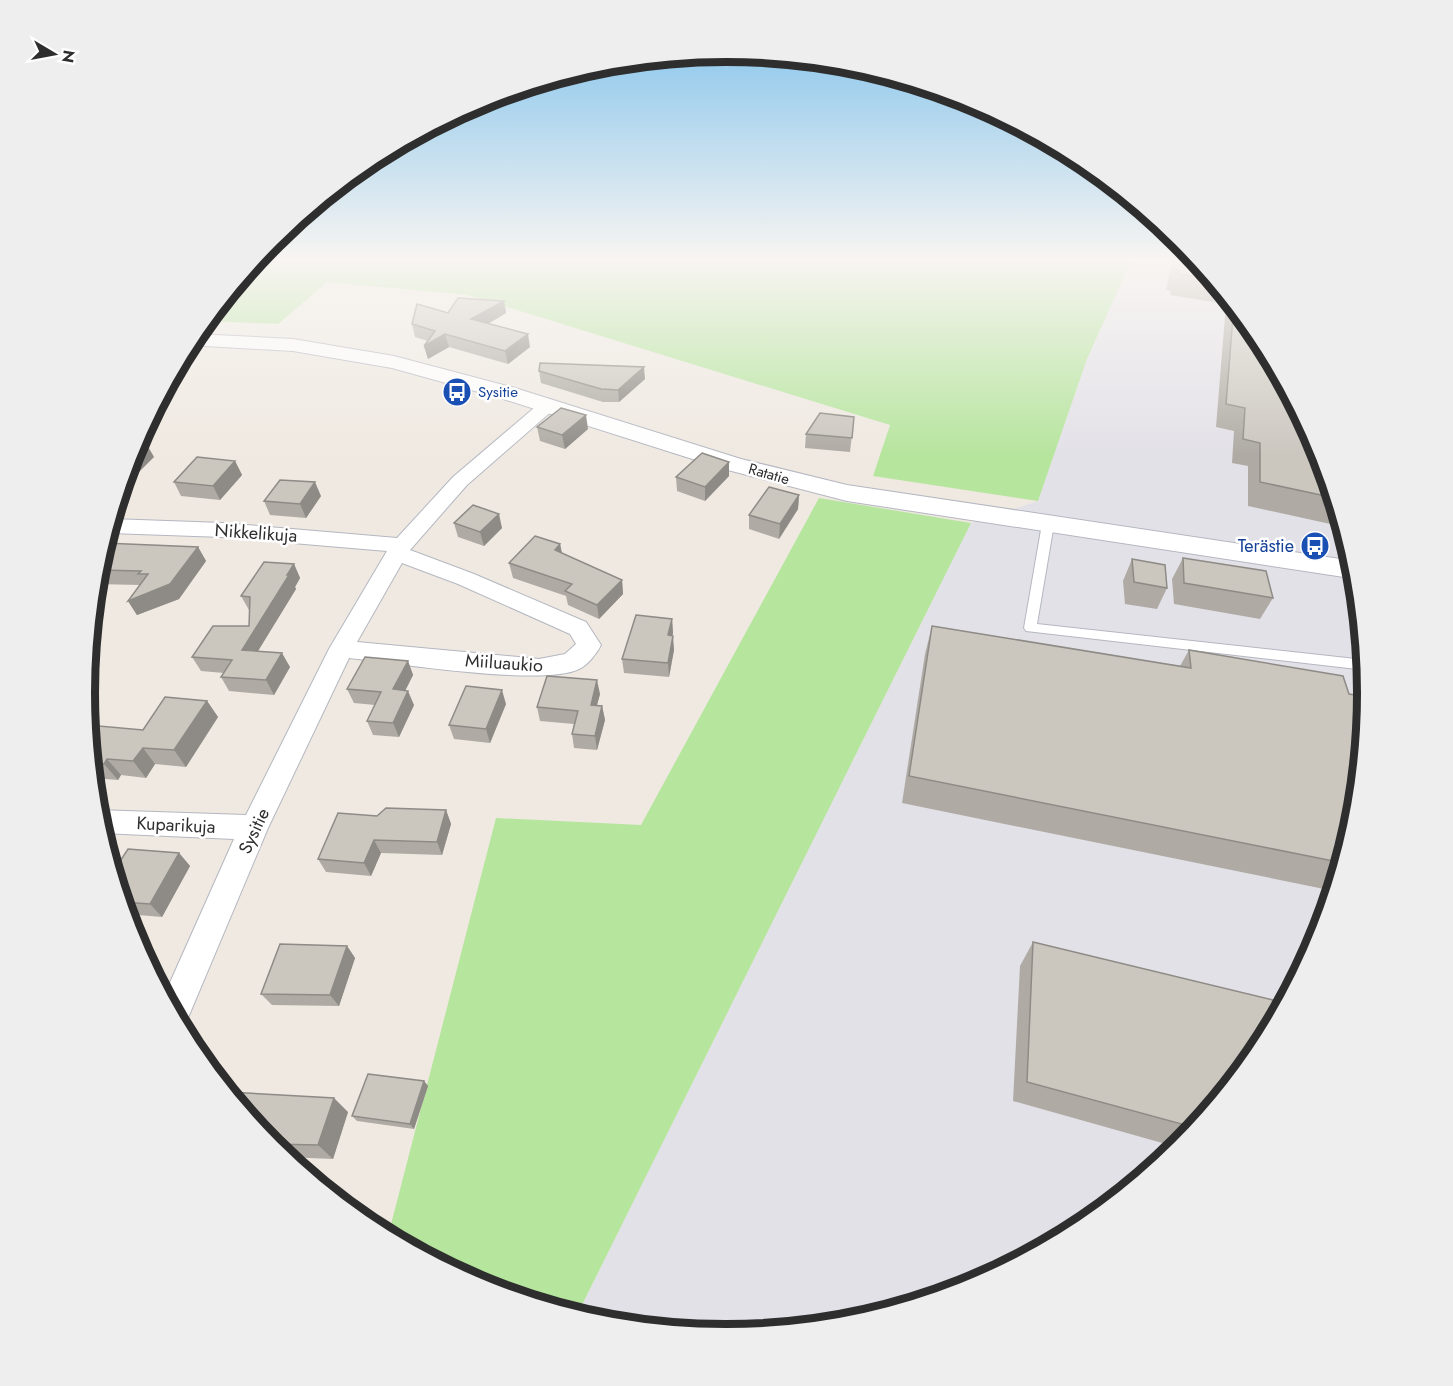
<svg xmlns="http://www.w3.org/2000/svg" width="1453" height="1386" viewBox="0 0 1453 1386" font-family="Jost,sans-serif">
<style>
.industrial{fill:#e3e1e8}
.green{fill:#b6e59e}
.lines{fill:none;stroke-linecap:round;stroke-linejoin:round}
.service-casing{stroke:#b4b7c1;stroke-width:2}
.minor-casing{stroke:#b4b7c1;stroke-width:2}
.tertiary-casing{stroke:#b4b7c1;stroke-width:2}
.service{fill:#fff;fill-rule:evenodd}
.minor{fill:#fff;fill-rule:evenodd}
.tertiary{fill:#fff;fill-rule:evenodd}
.wall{fill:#afaba4}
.shaded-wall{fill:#8e8b86}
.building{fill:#cbc7bf;stroke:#8e8b86;stroke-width:1.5}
.labels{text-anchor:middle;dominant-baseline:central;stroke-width:5;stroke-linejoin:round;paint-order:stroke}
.far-transit-label{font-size:15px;fill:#164399;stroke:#fff;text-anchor:start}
.far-street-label{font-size:15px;fill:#2e2e2e;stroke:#fff}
.street-label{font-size:18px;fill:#2e2e2e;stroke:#fff}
.transit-label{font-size:18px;fill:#164399;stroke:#fff;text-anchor:end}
.rim{fill:none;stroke:#2e2e2e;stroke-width:8}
</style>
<rect width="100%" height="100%" fill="#efe9e1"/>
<path class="industrial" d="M1131 261H1198L1320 448 1356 568 1368 693 1356 819 1319 939 1260 1050 1180 1147 1083 1227 972 1286 851 1323 727 1335 601 1323 577 1315 971 523 1038 501 1087 359Z"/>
<g class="green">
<path d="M255 261H1131L1087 359 1038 501 873 476 890 425 468 295 327 282 278 324 205 321Z"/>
<path d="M819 498 971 523 577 1315 481 1286 388 1236 496 818 641 825Z"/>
</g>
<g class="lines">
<g class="service-casing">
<path id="service" d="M1048 521 1054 524 1037 624 1365 660 1366 670 1026 631 1024 628 1042 524Z"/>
</g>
<g class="minor-casing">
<path id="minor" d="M547 401 553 402 556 406 553 410 467 485 410 550 474 574 586 622 601 645C597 653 588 665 579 669 543 687 396 663 349 658L268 828 185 1025 180 1027 164 996 234 839 101 833 96 810 246 815 329 649 387 551 223 537 110 533 108 532 111 519 223 523 397 538 453 477 541 402ZM402 563 458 584 570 634 576 644 565 654 539 659 357 642Z"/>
</g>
<g class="tertiary-casing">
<path id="tertiary" d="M195 334 293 339 394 356 515 388 741 459 847 485 1354 561 1357 579 847 501 724 469 500 398 392 368 293 351 188 345Z"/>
</g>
<use href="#service" class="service"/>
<use href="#minor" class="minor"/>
<use href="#tertiary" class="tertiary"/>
</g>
<g class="wall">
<path d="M1172 261H1198L1260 337 1320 448 1344 527 1248 506V466L1232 463 1234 431 1216 427 1226 304 1170 295 1171 291 1166 290Z"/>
<path d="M504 301 506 313 488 324 530 347 508 364 449 347 428 359 424 346 428 341 415 337 412 324 448 313Z"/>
<path d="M539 371 645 379 619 402H603L541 383Z"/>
<path d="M854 417 850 452 805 448 806 434Z"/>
<path d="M537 427 588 429 565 449 540 441Z"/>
<path d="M235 461 242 475 220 500 181 496 174 482Z"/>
<path d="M729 476 705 501 677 491 676 477Z"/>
<path d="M799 495 798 509 779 539 749 529V515Z"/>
<path d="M321 496 306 518 270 515 264 501Z"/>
<path d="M454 523 502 528 484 546 458 537Z"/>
<path d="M560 544 562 553 622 580 623 594 599 619 568 605 566 596 513 578 509 563Z"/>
<path d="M198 547 206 561 179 599 137 615 128 601 140 585 95 584 97 567Z"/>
<path d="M1183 558 1273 598 1260 619 1174 604 1172 579Z"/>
<path d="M1132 559 1167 588 1157 609 1125 604 1123 581Z"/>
<path d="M294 564 300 578 295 587 296 589 258 651 290 667 274 695 229 691 221 677 224 673 201 671 192 657 249 626 250 610H249L241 596Z"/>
<path d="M672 619 673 633 672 636 674 650 669 677 624 673 622 659Z"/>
<path d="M932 626 1180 666 1189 650 1356 819 1334 891 902 803 925 654Z"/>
<path d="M408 661 413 675 405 691 414 705 399 737 373 735 367 721 375 705 354 703 347 689Z"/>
<path d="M600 694 597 705 602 706 605 720 597 750 574 748 572 734 574 724 540 721 537 707Z"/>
<path d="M207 701 218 717 186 767 155 764 146 778 121 775 118 780 93 778 88 725 143 730Z"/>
<path d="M506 704 490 743 454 739 449 725Z"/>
<path d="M446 810 451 824 442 855 381 853 371 876 326 872 318 859 377 816Z"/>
<path d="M179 853 190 866 162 917 126 914 112 869H115Z"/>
<path d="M1033 942 1260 1050 1180 1148 1013 1101 1020 966Z"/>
<path d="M347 946 355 958 339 1006 272 1005 261 994Z"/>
<path d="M424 1081 428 1086 414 1129 357 1121 352 1116Z"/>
<path d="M228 1092 348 1112 333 1159 285 1157 272 1147Z"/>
</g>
<g class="shaded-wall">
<path d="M504 301 506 313 474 332 471 319Z"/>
<path d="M445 334 449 347 428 359 424 346Z"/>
<path d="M528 334 530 347 508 364 505 351Z"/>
<path d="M644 367 645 379 619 402 618 390Z"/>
<path d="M586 415 588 429 565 449 562 435Z"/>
<path d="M146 443 154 457 121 490 130 459Z"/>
<path d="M235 461 242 475 220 500 213 486Z"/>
<path d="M729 462V476L705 501V487Z"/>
<path d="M315 482 321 496 306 518 300 504Z"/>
<path d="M799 495 798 509 779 539 780 524Z"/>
<path d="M499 514 502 528 484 546 480 532Z"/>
<path d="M560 544 563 559 555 550Z"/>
<path d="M198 547 206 561 179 599 137 615 128 601Z"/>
<path d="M294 564 300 578 295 587 296 589 250 664 242 650Z"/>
<path d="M622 580 623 594 599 619 597 605Z"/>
<path d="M672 619 673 633 669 650 668 635Z"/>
<path d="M673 636 674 650 669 677 668 663Z"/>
<path d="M282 653 290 667 274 695 266 680Z"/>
<path d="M408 661 413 675 399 703 393 689Z"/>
<path d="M597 680 600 694 593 719 591 705Z"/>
<path d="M502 690 506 704 490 743 486 729Z"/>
<path d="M408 691 414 705 399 737 393 723Z"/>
<path d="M207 701 218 717 186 767 174 750Z"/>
<path d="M602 706 605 720 597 750 595 736Z"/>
<path d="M143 748 155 764 146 778 133 761Z"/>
<path d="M107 759 121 775 118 780 104 764Z"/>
<path d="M446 810 451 824 442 855 437 842Z"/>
<path d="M374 840 381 853 371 876 364 863Z"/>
<path d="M179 853 190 866 162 917 150 904Z"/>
<path d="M347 946 355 958 339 1006 330 995Z"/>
<path d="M424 1081 428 1086 414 1129 410 1124Z"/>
<path d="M334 1098 348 1112 333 1159 318 1145Z"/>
</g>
<g class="building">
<path d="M1175 261H1198L1213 279 1178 274 1179 270 1173 269Z"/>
<path d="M458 298 504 301 471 319 528 334 505 351 445 334 424 346 435 331 412 324 417 304 448 313Z"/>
<path d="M1234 304 1260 337 1320 448 1335 498 1260 482V443L1243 439 1245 408 1226 404Z"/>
<path d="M540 363 644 367 618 390 601 389 539 371Z"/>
<path d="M561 408 586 415 562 435 537 427Z"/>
<path d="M820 413 854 417 852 438 806 434Z"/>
<path d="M136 442 146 443 130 459 134 447Z"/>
<path d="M702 453 729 462 705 487 676 477Z"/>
<path d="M197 457 235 461 213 486 174 482Z"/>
<path d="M280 480 315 482 300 504 264 501Z"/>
<path d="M769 487 799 495 780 524 749 515Z"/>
<path d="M473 505 499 514 480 532 454 523Z"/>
<path d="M535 536 560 544 555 550 622 580 597 605 565 591 572 584 509 563Z"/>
<path d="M104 543 198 547 170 584 128 601 148 574H138L141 571 97 570Z"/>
<path d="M1183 558 1266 571 1273 598 1184 583Z"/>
<path d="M1132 559 1165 565 1167 588 1134 582Z"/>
<path d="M264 562 294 564 287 575H289L242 650 282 653 266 680 221 677 232 660 192 657 213 626H249L250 597 241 596Z"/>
<path d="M636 615 672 619 668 635 673 636 668 663 622 659Z"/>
<path d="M932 626 1191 668 1189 650 1343 676 1349 694 1368 697 1356 819 1343 863 909 776Z"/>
<path d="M365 657 408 661 393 689 408 691 393 723 367 721 381 692 347 689Z"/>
<path d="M547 676 597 680 591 705 602 706 595 736 572 734 578 711 537 707Z"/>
<path d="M466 686 502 690 486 729 449 725Z"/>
<path d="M165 697 207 701 174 750 143 748 133 761 107 759 104 764 91 762 88 725 143 730Z"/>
<path d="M386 808 446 810 437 842 374 840 364 863 318 859 338 813 377 816Z"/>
<path d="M128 849 179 853 150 904 122 902 112 869H115Z"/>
<path d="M1033 942 1285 1003 1260 1050 1196 1128 1027 1082Z"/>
<path d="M280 944 347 946 330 995 261 994Z"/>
<path d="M368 1074 424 1081 410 1124 352 1116Z"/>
<path d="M228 1092 334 1098 318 1145 270 1144Z"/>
</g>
<linearGradient id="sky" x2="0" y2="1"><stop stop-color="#7abfeb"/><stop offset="0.57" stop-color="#f8f5f2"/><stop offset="1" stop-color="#f8f5f2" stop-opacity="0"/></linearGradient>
<rect width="1453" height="455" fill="url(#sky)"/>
<defs>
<g id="bus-disc" transform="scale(1.5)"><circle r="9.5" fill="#1a4fb4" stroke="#fff"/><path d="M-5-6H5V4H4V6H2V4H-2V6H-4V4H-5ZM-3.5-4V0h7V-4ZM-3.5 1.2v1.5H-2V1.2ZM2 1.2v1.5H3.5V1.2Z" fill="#fff"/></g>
</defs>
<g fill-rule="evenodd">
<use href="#bus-disc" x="457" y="392"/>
<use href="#bus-disc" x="1315" y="546"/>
</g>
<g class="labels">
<g class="far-transit-label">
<text x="478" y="392">Sysitie</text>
</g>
<g class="far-street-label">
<text transform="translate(769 474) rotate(16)">Ratatie</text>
</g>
<g class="street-label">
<text transform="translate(256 533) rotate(4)">Nikkelikuja</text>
<text transform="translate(504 663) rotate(4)">Miiluaukio</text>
<text transform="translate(176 825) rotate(3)">Kuparikuja</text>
<text transform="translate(254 831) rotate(-65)">Sysitie</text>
</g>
<g class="transit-label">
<text x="1294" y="546">Terästie</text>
</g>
</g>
<path d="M0 0H1453V1386H0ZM95 693a631 631 0 1 1 1262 0a631 631 0 1 1-1262 0Z" fill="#eee" fill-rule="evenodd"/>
<path class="rim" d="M95 693a631 631 0 1 1 1262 0a631 631 0 1 1-1262 0Z"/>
<g transform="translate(54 54) rotate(100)" stroke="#ffffff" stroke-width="4.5" paint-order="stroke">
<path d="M0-4.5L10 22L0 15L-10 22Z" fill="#2e2e2e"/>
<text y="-9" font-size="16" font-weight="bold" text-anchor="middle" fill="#2e2e2e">N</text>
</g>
</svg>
